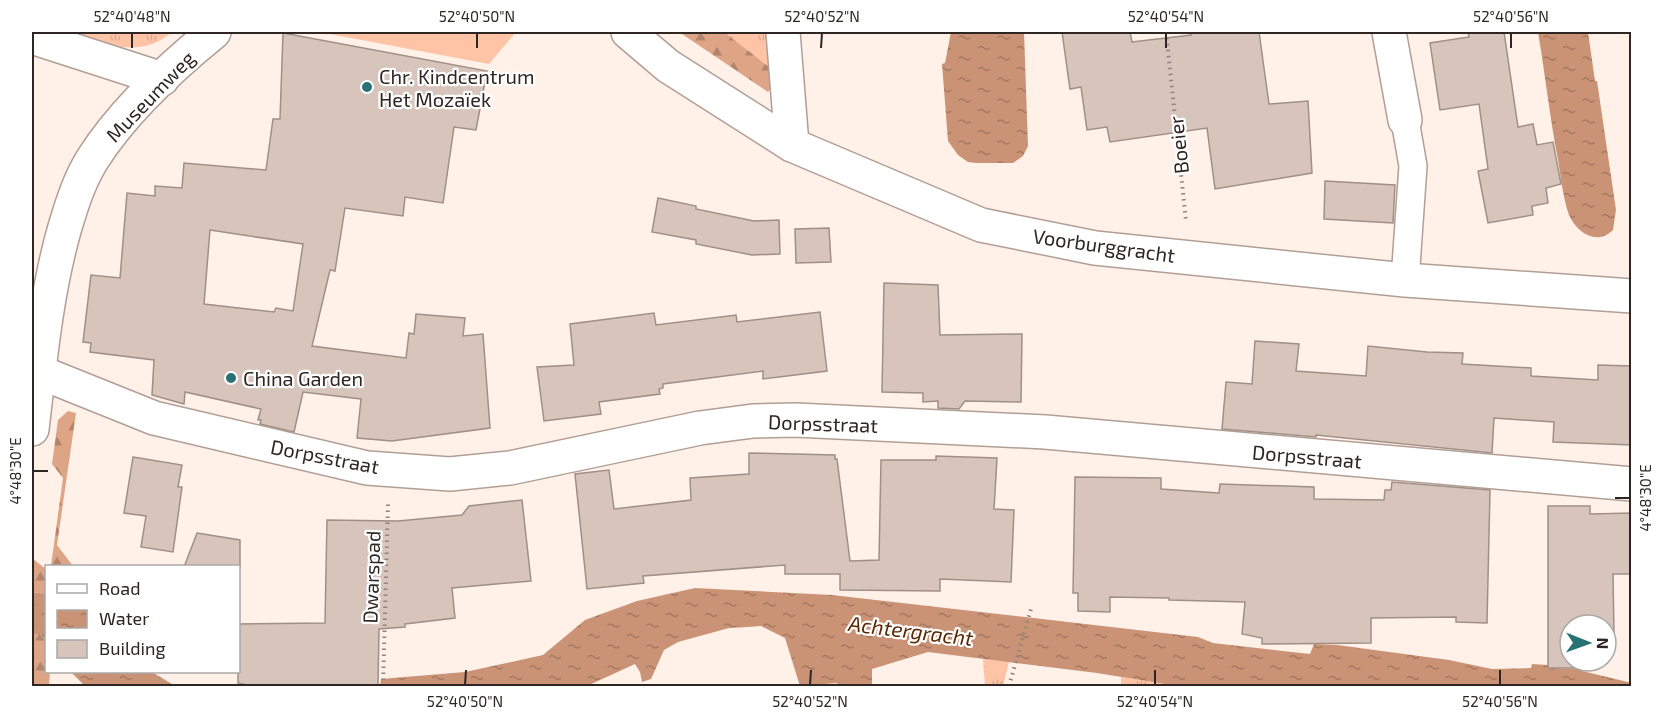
<svg xmlns="http://www.w3.org/2000/svg" width="1663" height="718" viewBox="0 0 1663 718" font-family="'Exo 2',sans-serif">
<style>
.grass{fill:url(#grass-tufts)}
.forest{fill:url(#forest-firs)}
.park{fill:#fec4a5}
.water{fill:url(#water-ripples)}
.building{fill:#d7c5bc;stroke:#a08f86;stroke-width:1.5;fill-rule:evenodd}
.lines{fill:none;stroke-linecap:round;stroke-linejoin:round}
.pedestrian-casing{stroke:#b19f96;stroke-width:30}
.minor-casing{stroke:#b19f96;stroke-width:36}
.tertiary-casing{stroke:#b19f96;stroke-width:36}
.path{stroke:#90857f;stroke-width:4;stroke-dasharray:1.5 4.5;stroke-linecap:butt}
.pedestrian{stroke:#fff;stroke-width:27}
.minor{stroke:#fff;stroke-width:33}
.tertiary{stroke:#fff;stroke-width:33}
.ticks{fill:none;stroke:#2d2623;stroke-width:2}
.poi-dot{fill:#287275;stroke:#fff;stroke-width:2}
.labels{text-anchor:middle;dominant-baseline:central;stroke-width:4.5;stroke-linejoin:round;paint-order:stroke}
.poi-label{font-size:20px;fill:#2d2623;stroke:#fff;text-anchor:start}
.street-label{font-size:20px;fill:#2d2623;stroke:#fff}
.water-label{font-size:21px;font-style:italic;fill:#5b2804;stroke:#fff}
.neatline{fill:none;stroke:#2d2623;stroke-width:2}
.ticks-label{font-size:15px;text-anchor:middle;fill:#2d2623}
</style>
<defs>
<pattern id="grass-tufts" width="24" height="20" patternUnits="userSpaceOnUse" patternTransform="scale(1.5)"><rect width="24" height="20" fill="#fec4a5"/><path d="M3 7l-1-3M5 7V3M7 7l1-3M15 17l-1-3M17 17v-4M19 17l1-3" fill="none" stroke="#daa88e"/></pattern>
<pattern id="forest-firs" width="22" height="20" patternUnits="userSpaceOnUse" patternTransform="scale(1.5)"><rect width="22" height="20" fill="#dda486"/><path d="M5 1l3.5 6h-7zM16 11l3.5 6h-7z" fill="#b4856d"/></pattern>
<pattern id="water-ripples" width="26" height="14" patternUnits="userSpaceOnUse" patternTransform="scale(1.5)"><rect width="26" height="14" fill="#ca9375"/><path d="M2 4q2-2 4 0t4 0M15 11q2-2 4 0t4 0" fill="none" stroke="#a47860"/></pattern>
</defs>
<rect width="100%" height="100%" fill="#fff0e8"/>
<g class="grass">
<path d="M78 32 107 33 172 32C153 47 143 48 118 47L116 55 75 41Z"/>
<path d="M724 32H776L777 73Z"/>
<path d="M983 659 1009 662 1003 686H985Z"/>
<path d="M1121 677 1177 686H1121Z"/>
</g>
<g class="forest">
<path d="M679 32H724L777 73V82L768 92Z"/>
<path d="M68 411 76 413 57 545 73 566H51L63 478 52 464 58 420Z"/>
<path d="M33 559 46 569V594L32 592Z"/>
<path d="M32 634H40L46 642V672H50L49 686H32Z"/>
</g>
<path class="park" d="M319 32H516L489 64Z"/>
<g class="water">
<path d="M951 32H1024L1028 146 1023 156 1013 163H976L968 162 958 155 948 141 942 64 945 63Z"/>
<path d="M1538 32H1588L1595 81H1597L1616 210 1613 230C1597 246 1577 233 1569 215 1563 198 1561 178 1558 160 1550 118 1545 74 1538 32Z"/>
<path d="M695 588 832 595 1198 637 1213 643 1310 654 1314 644 1337 645 1449 660 1492 669 1531 668 1532 664 1548 665V668L1581 669 1582 671 1632 683 1631 686H1177L1097 673 928 652 872 669V686H838L837 683 800 686 785 638 761 626 748 627 729 628 678 642 664 650 651 679 642 682 640 672 635 664 587 686H380L381 679 465 672 543 655 585 620 637 601Z"/>
<path d="M32 592 46 594V642L40 634H32Z"/>
<path d="M71 672H152L172 684 184 686H85Z"/>
</g>
<g class="building">
<path d="M1062 32H1130L1132 42 1191 35V32H1259L1269 104 1308 101 1312 173 1215 189 1207 128 1110 142 1107 127 1087 130 1081 87 1070 89Z"/>
<path d="M1468 32H1504L1518 127 1533 124 1537 145 1553 142 1561 184 1546 188 1548 203 1532 206 1533 215 1488 223 1478 171 1488 169 1479 104 1440 110 1430 43 1469 37Z"/>
<path d="M283 33 487 71 476 130 454 127 443 203 405 197 403 216 345 208 335 271 330 270 312 346 406 358 409 333 414 334 416 314 465 318 463 336 483 334 490 428 392 441 357 438 361 399 303 392 294 432 260 424 261 420H258L261 409 185 392 184 404 152 395 154 360 90 352 91 343 83 342 91 275 120 278 127 193 155 196V186L182 188 184 163 266 170 273 119H280ZM210 230 303 244 293 311 276 308 274 312 204 304Z"/>
<path d="M1325 181 1395 185 1393 223 1324 219Z"/>
<path d="M658 198 696 206V209L754 221 779 220 780 254 752 255 696 244V240L652 232Z"/>
<path d="M829 228 831 262 796 263 795 229Z"/>
<path d="M884 283 938 285 940 335 1022 334 1021 402 965 401 959 409 938 408V401L923 402V393L882 392Z"/>
<path d="M820 312 827 371 763 379V371L663 384V388L659 389 660 394 599 402 601 414 544 421 537 367 574 365 570 324 654 313 656 325 736 315 737 322Z"/>
<path d="M1255 341 1299 344 1296 371 1366 376 1368 346 1427 352 1463 353 1462 364 1531 368V376L1598 380V365L1632 366V445L1553 442 1554 422 1494 418 1492 453 1316 435V437L1222 429 1226 382 1252 384Z"/>
<path d="M749 453 835 455V459H837L850 561 879 560 881 460H936V456L997 458 994 509 1014 510 1011 582 940 579V591L840 590V574H785V565L643 576 644 583 587 589 575 474 609 470 614 509 691 500 690 478 749 474Z"/>
<path d="M133 457 182 465 178 487H182L173 552 141 547 146 516 124 513Z"/>
<path d="M1075 477 1161 478V489L1219 493 1220 484 1314 487V499L1384 500 1385 490H1391L1392 482 1490 490 1487 623 1456 622V617L1371 618V643L1262 644V638L1242 634 1245 602 1169 600V598L1110 597V612L1078 611V593H1073Z"/>
<path d="M522 500 531 581 452 588 455 618 405 624V627L379 629 378 686 255 687 238 683V624L325 623 327 520 398 521 462 515 469 506Z"/>
<path d="M1548 506H1590V514L1632 513V574H1613L1614 636H1606V625H1570V661H1589V668H1548Z"/>
<path d="M197 533 240 540V567H184Z"/>
</g>
<g class="lines">
<g class="pedestrian-casing">
<path id="pedestrian" d="M1405 120 1413 166 1405 280"/>
</g>
<g class="minor-casing">
<g id="minor">
<path d="M783 32 792 145"/>
<path d="M1389 32 1405 120"/>
<path d="M32 37 162 79"/>
<path d="M32 369 154 418 367 468 450 474 510 468 700 428 753 421 796 420 1045 432 1632 484"/>
<path d="M32 429C40 362 46 293 65 227 72 204 79 181 92 160 122 112 171 67 214 32"/>
</g>
</g>
<g class="tertiary-casing">
<path id="tertiary" d="M628 32 668 66 792 145 981 225 1095 248 1405 280 1632 296"/>
</g>
<g class="path">
<path d="M1166 32 1186 221"/>
<path d="M383 686 388 504"/>
<path d="M1009 686 1031 609"/>
</g>
<use href="#pedestrian" class="pedestrian"/>
<use href="#minor" class="minor"/>
<use href="#tertiary" class="tertiary"/>
</g>
<path class="ticks" d="M132 48V33M477 48V33M821 48 822 33M1166 48V33M1511 48V33M33 471H48M1615 498H1630M465 685 466 670M810 685 811 670M1155 685V670M1500 685V670"/>
<g class="poi-dot">
<circle cx="367" cy="87" r="6"/>
<circle cx="231" cy="378" r="6"/>
</g>
<g class="labels">
<g class="poi-label">
<text x="379" y="76">Chr. Kindcentrum<tspan x="379" dy="23">Het Mozaïek</tspan></text>
<text x="243" y="378">China Garden</text>
</g>
<g class="street-label">
<text transform="translate(150 96) rotate(-46)">Museumweg</text>
<text transform="translate(1178 145) rotate(-96)">Boeier</text>
<text transform="translate(1104 245) rotate(8)">Voorburggracht</text>
<text transform="translate(823 423) rotate(2)">Dorpsstraat</text>
<text transform="translate(325 456) rotate(11)">Dorpsstraat</text>
<text transform="translate(1307 456) rotate(5)">Dorpsstraat</text>
<text transform="translate(371 577) rotate(-88)">Dwarspad</text>
</g>
<g class="water-label">
<text transform="translate(911 630) rotate(7)">Achtergracht</text>
</g>
</g>
<rect width="1663" height="718" fill="none" stroke="#ffffff" stroke-width="66"/>
<rect x="45" y="565" width="195" height="108" fill="#ffffff" stroke="#aba8a7" stroke-width="1.5"/>
<rect x="57" y="584" width="30" height="9" fill="#ffffff" stroke="#aba8a7" stroke-width="1.5"/>
<text x="99" y="595" font-size="18" fill="#2d2623">Road</text>
<rect x="57" y="610" width="30" height="18" fill="url(#water-ripples)" stroke="#aba8a7" stroke-width="1.5"/>
<text x="99" y="625" font-size="18" fill="#2d2623">Water</text>
<rect x="57" y="640" width="30" height="18" fill="#d7c5bc" stroke="#aba8a7" stroke-width="1.5"/>
<text x="99" y="655" font-size="18" fill="#2d2623">Building</text>
<g transform="translate(1588 643) rotate(91)"><circle r="28" fill="#ffffff" stroke="#aba8a7" stroke-width="1.5"/>
<path d="M0-4.5L10 22L0 15L-10 22Z" fill="#287275"/>
<text y="-9" font-size="16" font-weight="bold" text-anchor="middle" fill="#2d2623">N</text>
</g>
<rect x="33" y="33" width="1597" height="652" class="neatline"/>
<g class="ticks-label">
<text x="132" y="22">52°40'48"N</text>
<text x="477" y="22">52°40'50"N</text>
<text x="822" y="22">52°40'52"N</text>
<text x="1166" y="22">52°40'54"N</text>
<text x="1511" y="22">52°40'56"N</text>
<text transform="translate(16 471) rotate(-90)" y="5">4°48'30"E</text>
<text transform="translate(1646 498) rotate(-90)" y="5">4°48'30"E</text>
<text x="465" y="707">52°40'50"N</text>
<text x="810" y="707">52°40'52"N</text>
<text x="1155" y="707">52°40'54"N</text>
<text x="1500" y="707">52°40'56"N</text>
</g>
</svg>
